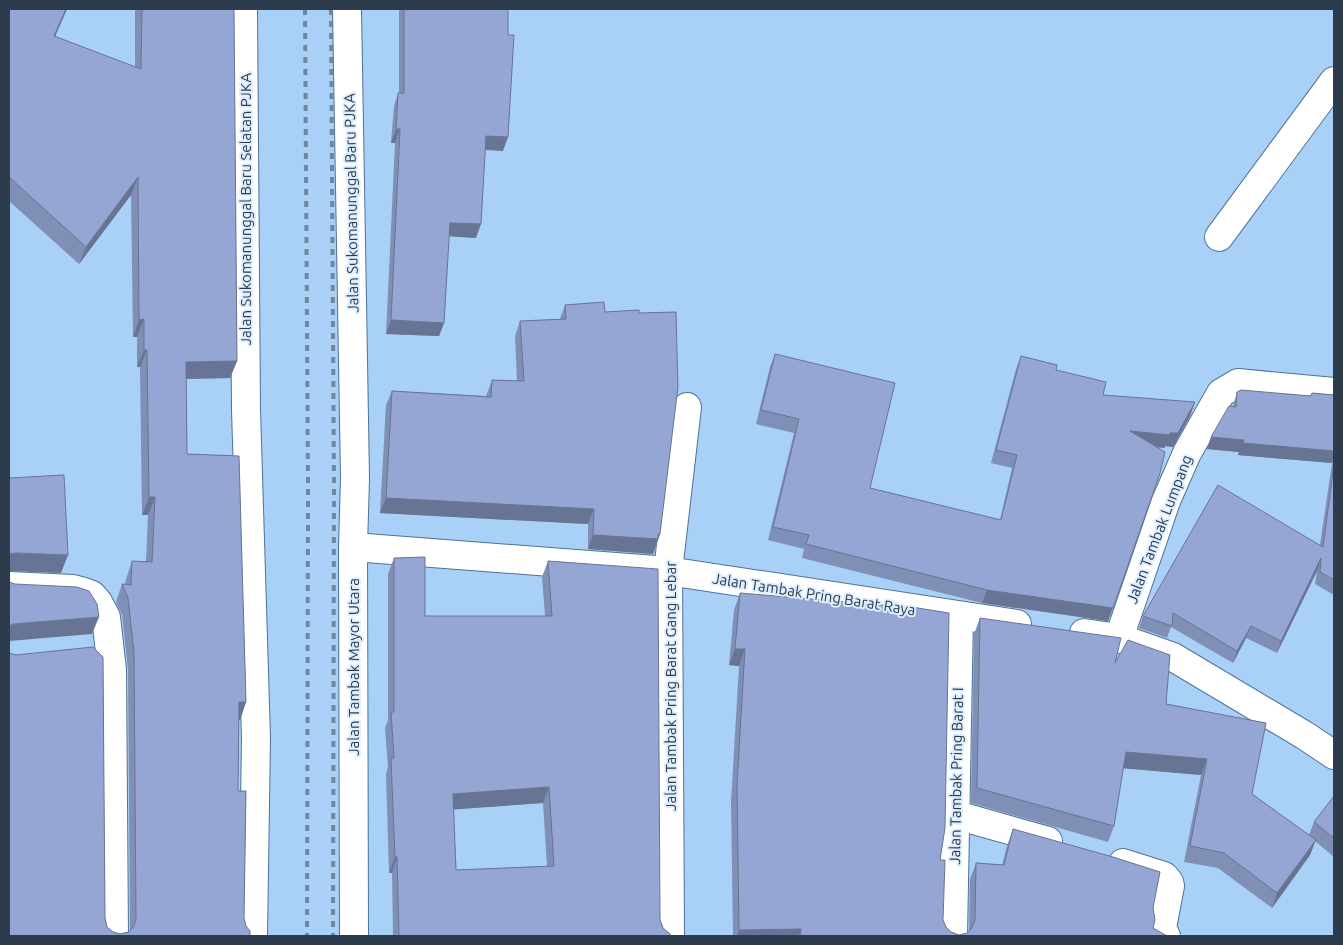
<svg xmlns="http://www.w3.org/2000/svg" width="1343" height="945" viewBox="0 0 1343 945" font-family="Ubuntu,sans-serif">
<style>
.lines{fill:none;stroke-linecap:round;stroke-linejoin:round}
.minor-casing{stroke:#4f7296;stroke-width:30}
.minor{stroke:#fff;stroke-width:28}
.rail{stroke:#6b87a2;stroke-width:4;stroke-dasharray:6 6;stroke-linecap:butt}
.wall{fill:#808fb6;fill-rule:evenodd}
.shaded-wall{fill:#687494}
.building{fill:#95a6d4;stroke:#687494;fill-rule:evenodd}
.labels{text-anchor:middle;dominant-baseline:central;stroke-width:4;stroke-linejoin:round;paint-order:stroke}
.street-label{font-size:15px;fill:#2c3c4c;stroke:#dfeeff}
</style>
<rect width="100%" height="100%" fill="#a9d0f7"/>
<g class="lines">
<g class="minor-casing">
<g id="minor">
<path d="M243 9 246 409 256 738 253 936"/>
<path d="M347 9 355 478 353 547 354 936"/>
<path d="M1219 237 1334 81"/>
<path d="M353 547 668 571 1017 624"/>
<path d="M9 586 73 589 84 592 92 595 98 602 106 617 112 670 114 936"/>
<path d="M1084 633 1119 638 1173 657 1304 735 1334 755"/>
<path d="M1119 638 1166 501 1187 453 1221 393 1238 383 1334 392"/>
<path d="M956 815 1048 841"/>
<path d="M1123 863 1164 876 1169 882 1170 886 1162 928 1166 936"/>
<path d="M670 936 668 571 687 407"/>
<path d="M953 936 959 616"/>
</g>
</g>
<use href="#minor" class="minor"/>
<g class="rail">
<path d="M305 9 308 488 307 936"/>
<path d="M331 9 334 489 333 936"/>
</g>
</g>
<g class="wall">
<path d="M9 9H67L55 37 135 67V9H234L237 361 230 378 186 379 187 454 239 456 246 702 240 720H239L238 791H246L244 918 246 926 250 931V936H9V653L16 655 93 647 103 657 105 918 107 927 113 932 120 934 130 931 128 670 122 615 116 602 122 584H125L126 579 132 561H146L148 515H142L140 367H137V337H133L131 195 79 264 9 201Z"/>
<path d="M399 9H508L503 151 485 150 476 238 449 236 444 323 439 336 386 334 395 143H391L394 106 398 93H399Z"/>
<path d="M565 305 605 312 660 534 653 554 588 549V524L380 513 386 405 392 391 486 396 492 380 517 381 515 336 520 321 560 319Z"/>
<path d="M775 354 870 488 1000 520 1012 468 991 463 1016 369 1021 356 1056 370 1103 395 1195 402 1190 416 1173 447 1165 446V448L1157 447 1108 621 982 603 802 558 804 549 768 540 794 433 756 424 770 367Z"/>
<path d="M1237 392 1310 396 1312 393 1334 395V595L1315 584 1317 571 1277 653 1246 638 1233 663 1171 627 1167 638 1139 628 1143 616 1320 545 1332 463 1238 455 1239 452 1207 449 1211 437 1233 406Z"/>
<path d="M394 558 425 616H545L542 577 548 561 663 928 670 934V936H393L392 873H389L386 774 388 767 385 728 388 720V574ZM543 803 547 866 456 870 453 809Z"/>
<path d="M740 593 940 860 943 920 946 927 951 932 959 935 967 933 969 931 970 879 976 863 1002 865 1007 846 1013 829 1153 908V928L1167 936H733L731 802 739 666 729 665 734 610Z"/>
<path d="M980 618 1115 663 1166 704 1252 794 1309 835 1314 822 1334 796V857L1315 841 1310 855 1272 908 1218 868 1184 862 1201 775 1123 768 1114 826 1108 842 971 803 974 634Z"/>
</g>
<g class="shaded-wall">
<path d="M66 9H67L47 54 54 36Z"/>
<path d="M396 129H400L395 143H391Z"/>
<path d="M486 136 508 137 503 151 481 149Z"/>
<path d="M138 177 131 195 79 264 86 247Z"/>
<path d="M450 223 481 224 476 238 445 236Z"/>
<path d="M144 319 137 337H133L139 320Z"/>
<path d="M391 320 444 323 439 336 386 334Z"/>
<path d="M144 350H147L140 367H137Z"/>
<path d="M237 361 230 378 179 379 186 362Z"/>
<path d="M1195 402 1190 416 1173 447 1165 446V448L1125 444 1130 431 1170 433Z"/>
<path d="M1211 437 1244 440 1334 451V456L1332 463 1238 455 1239 452 1207 449Z"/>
<path d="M149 497H155L148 515H142Z"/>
<path d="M386 498 594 509 588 524 380 513Z"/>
<path d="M660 534 653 554 588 549 593 535Z"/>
<path d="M16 553 68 555 61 573 9 571V554Z"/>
<path d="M1321 558 1317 571 1277 653 1281 641Z"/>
<path d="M987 590 1113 608 1108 621 982 603Z"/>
<path d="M99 617 92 634 9 641V626L13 624Z"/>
<path d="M1251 626 1246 638 1233 663 1237 651Z"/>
<path d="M735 649H745L739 666 729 665Z"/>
<path d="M239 702H246L240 720H232Z"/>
<path d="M1126 752 1207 759 1201 775 1120 768Z"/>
<path d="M549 787 543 803 447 810 453 794Z"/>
<path d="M1316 840 1310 855 1272 908 1277 893Z"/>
<path d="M395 857H397L392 873H389Z"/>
<path d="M801 929 799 936H737L739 930Z"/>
</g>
<g class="building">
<path d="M9 9H66L54 36 141 69 142 9H234L237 361 186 362 187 454 239 456 246 702H239L238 791H246L244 918 246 926 250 931V936H9V653L16 655 93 647 103 657 105 918 107 927 113 932 120 934 129 932 134 926 136 919 134 652 128 598 122 584 131 585 132 561 152 562 155 497H149L147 350H144V319L139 320 138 177 86 247 9 177Z"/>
<path d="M404 9H508V35H514L508 137 486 136 481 224 450 223 444 323 391 320 400 129H396L398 93H404Z"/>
<path d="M604 302 605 312 639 310V313L676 312 678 387 660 534H658V539L593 535 594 509 386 498 392 391 491 397 492 380 524 381 520 321 566 319 565 305Z"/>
<path d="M775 354 895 383 870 488 1001 520 1017 455 996 450 1021 356 1057 365 1056 370 1106 382 1103 395 1195 402 1178 433H1170V435L1130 431 1165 452 1160 473 1113 608 987 590 806 544 809 535 773 527 799 419 761 410Z"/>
<path d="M1241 390 1311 396 1312 393 1334 395V451L1243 443 1244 440 1211 437 1229 406 1236 407 1237 392Z"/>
<path d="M1334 464V580L1320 572 1321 558 1281 641 1251 626 1237 651 1173 613 1172 626 1143 616 1218 485 1323 547Z"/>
<path d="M64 475 68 555 16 553 9 554V478Z"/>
<path d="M425 557V616H552L548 561 658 569 660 920 663 928 670 934V936H399L397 857H395L391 758H394L391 712H394V558ZM549 787 554 866 456 870 453 794Z"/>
<path d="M9 582 15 584 77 587 89 591 97 604 99 617 13 624 9 626Z"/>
<path d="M740 593 918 608 949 613 945 828 940 860H945L943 920 946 927 951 932 959 935 967 933 972 928 975 920 976 863 1004 865 1013 829 1113 857 1160 872 1153 908 1155 920 1153 928 1167 936H800L801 929 739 930 737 785 745 649H735Z"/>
<path d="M980 618 1121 638 1115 663 1128 640 1170 655 1166 704 1266 723 1252 794 1316 840 1277 893 1224 853 1190 846 1207 759 1126 752 1114 826 977 788Z"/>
<path d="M1334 796V838L1314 822Z"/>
</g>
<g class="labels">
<g class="street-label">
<text transform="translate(351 203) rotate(-91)">Jalan Sukomanunggal Baru PJKA</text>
<text transform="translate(245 209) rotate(-90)">Jalan Sukomanunggal Baru Selatan PJKA</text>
<text transform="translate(1159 529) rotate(-69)">Jalan Tambak Lumpang</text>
<text transform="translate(814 594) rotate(9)">Jalan Tambak Pring Barat Raya</text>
<text transform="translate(353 667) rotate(-90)">Jalan Tambak Mayor Utara</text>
<text transform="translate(670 686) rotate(-90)">Jalan Tambak Pring Barat Gang Lebar</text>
<text transform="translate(956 776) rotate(-89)">Jalan Tambak Pring Barat I</text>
</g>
</g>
<rect width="1343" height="945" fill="none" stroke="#2c3c4c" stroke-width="20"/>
</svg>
